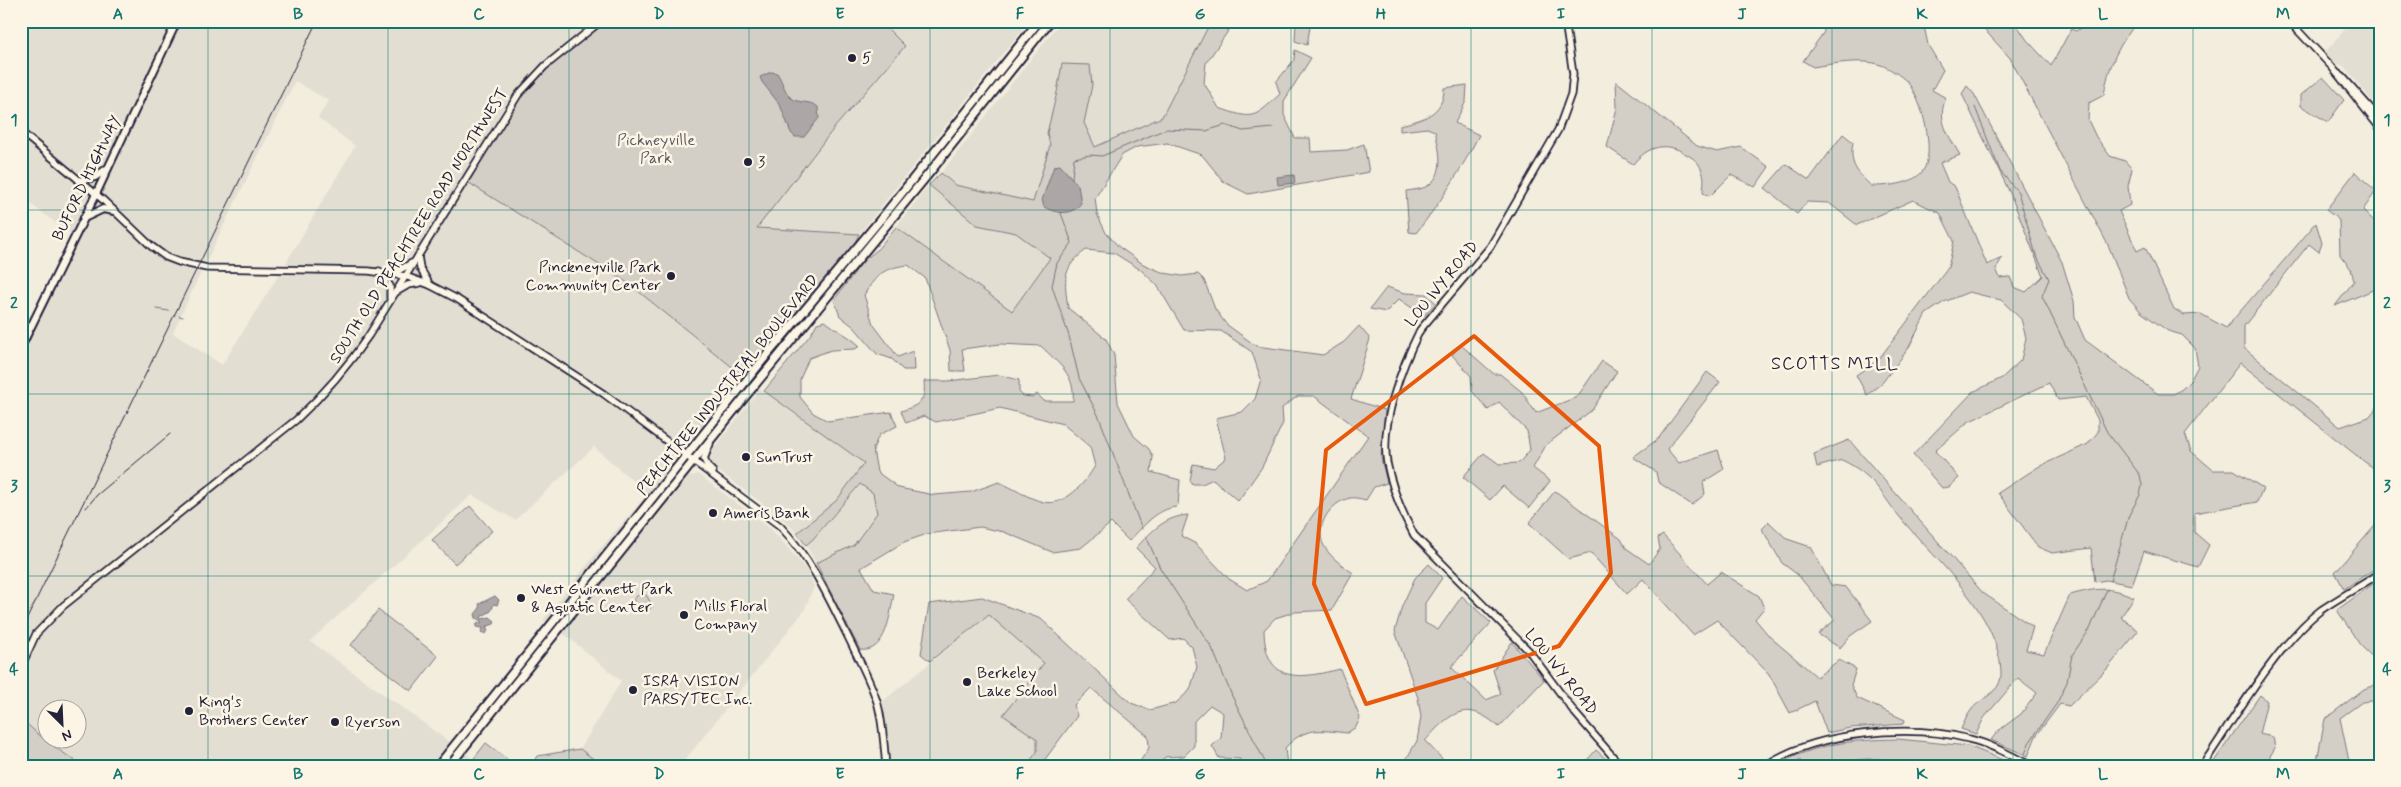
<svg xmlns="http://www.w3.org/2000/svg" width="2401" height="787" viewBox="0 0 2401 787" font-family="Mynerve,sans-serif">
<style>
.built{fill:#e3ded2;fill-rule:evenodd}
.green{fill:#d4cfc6;stroke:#7b7880}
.water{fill:#aca7a6;stroke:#75727b}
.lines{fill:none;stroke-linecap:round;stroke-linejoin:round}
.stream{stroke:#75727b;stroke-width:1}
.secondary-casing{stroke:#22223b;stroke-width:9}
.primary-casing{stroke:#22223b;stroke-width:10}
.highway-casing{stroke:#22223b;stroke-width:11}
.secondary{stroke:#fcf5e5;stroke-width:5.5}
.primary{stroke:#fcf5e5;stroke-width:6}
.highway{stroke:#fcf5e5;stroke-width:7}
.rail{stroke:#22223b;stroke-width:1}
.marked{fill:none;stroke:#e8590c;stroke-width:4;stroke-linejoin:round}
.grid{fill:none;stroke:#0f766e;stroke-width:1;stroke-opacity:0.55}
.poi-dot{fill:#22223b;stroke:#fcf5e5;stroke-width:2}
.labels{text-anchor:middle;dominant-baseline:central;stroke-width:5;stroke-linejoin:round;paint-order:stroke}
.poi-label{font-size:16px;fill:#22223b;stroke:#fcf5e5;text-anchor:start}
.park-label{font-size:16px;fill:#575665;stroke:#fcf5e5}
.street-label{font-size:16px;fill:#22223b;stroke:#fcf5e5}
.neighbourhood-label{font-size:18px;letter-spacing:1px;fill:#22223b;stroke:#fcf5e5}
.neatline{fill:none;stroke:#0f766e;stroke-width:2}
.grid-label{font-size:16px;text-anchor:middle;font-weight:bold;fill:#0f766e}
</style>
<rect width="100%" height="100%" fill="#f3edde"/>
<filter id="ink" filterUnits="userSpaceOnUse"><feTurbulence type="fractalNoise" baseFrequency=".02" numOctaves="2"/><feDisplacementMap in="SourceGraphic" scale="10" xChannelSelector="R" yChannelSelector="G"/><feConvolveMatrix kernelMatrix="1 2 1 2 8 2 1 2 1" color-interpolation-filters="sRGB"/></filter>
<g filter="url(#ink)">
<g class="built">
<path d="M21 21H608L582 38 467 181 628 283 752 383 691 441 682 443 673 456 674 463 691 476 698 474 772 530 807 570 814 586 804 611 680 766H603L580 749 621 681 568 637 543 620 599 550 648 494 594 447 515 520 472 495 310 641 473 759 468 766H84L58 750 33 731 21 718V337L23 338 76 238 21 197ZM295 81 329 101 318 118 355 146 280 273 222 365 173 333 199 276ZM48 710H78V740H48Z"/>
<path d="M880 21H1029L859 234 756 229 835 127 905 46Z"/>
<path d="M1061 21H1207V29L1162 117 1095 147 1084 123 1092 85 1062 64 1047 133 1050 145 1033 203 955 185 941 173Z"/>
<path d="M2352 21H2380V111L2344 66 2320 58Z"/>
<path d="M929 185 977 225 1016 233 1050 258 1012 311 896 227Z"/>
<path d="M760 389 864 463 837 500 797 533 783 519 712 466 710 462V454Z"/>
<path d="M861 484 873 493 877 513 854 545 816 563 806 545 813 539Z"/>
<path d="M989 615 1044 663 1004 714 1037 739V752L1026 766H891L883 701Z"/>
</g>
<g class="green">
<path d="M608 21H880L905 46 835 127 757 228 859 234 836 283 752 383 628 283 466 181 521 96 560 56Z"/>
<path d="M1207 21H1235L1206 63 1204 83 1219 108C1254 120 1253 119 1280 94L1276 82 1294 60 1295 50 1311 58 1284 101V115L1295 138H1310L1311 152 1347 150 1364 144 1369 172 1248 194 1224 182 1202 155 1167 143 1137 147 1122 155 1095 198 1097 214 1106 233 1119 247 1143 264 1164 273 1182 276 1198 274 1204 280 1215 309 1226 324 1256 346 1323 355 1344 342 1359 326 1370 339 1351 399 1385 410 1381 458 1387 483 1374 487 1366 500C1361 499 1355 497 1350 498 1330 502 1314 527 1324 546 1331 558 1342 565 1353 573L1332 610 1294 612 1275 618 1264 630C1265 685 1300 679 1340 669L1360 718 1356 727 1347 733C1320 730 1305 726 1285 748L1287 766H1239L1240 759 1219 758 1212 746 1221 738 1223 713 1210 705 1194 721V746L1184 756 1165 757 1158 766H1137L1149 748 1148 736 1091 688 1074 705 1077 716 1040 766H1026L1037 752V739L1003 715 1044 663 989 615 930 661 921 654 929 604 982 597 1041 619 1131 703 1150 710 1176 703 1190 690 1197 667 1192 647 1183 638 1170 640 1125 599 1155 567 1136 548C1152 531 1164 517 1188 515L1181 536 1196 544 1229 579 1247 590 1267 581 1368 436 1314 396H1298L1282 408 1283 423 1262 467 1238 501 1213 479 1202 484H1192L1190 480 1193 464 1214 468 1226 458 1216 418 1242 412 1255 399 1261 379 1252 352 1221 331 1184 330 1157 285 1141 270 1114 253 1086 250C1062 268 1064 279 1068 308L1106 339 1114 355 1118 403 1134 436 1149 449 1153 457 1151 472 1180 480 1178 505 1176 507C1156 509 1142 528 1129 541L1111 523 1081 548 1052 552 1004 532 980 527 927 534 904 542 861 568 874 590 894 594C890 612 887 654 860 650L816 563 854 545 877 513 873 493 860 484 813 539 806 545 797 533 837 500 864 463 764 391 811 334 817 323 825 321C837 331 850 336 860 346L855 349 831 350 809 358 800 379V397L813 413 828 421 891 412 897 426 879 435 873 449 877 472 899 488 934 495 971 492 999 482C1013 488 1028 498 1043 502 1065 507 1085 483 1095 466L1090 447 1063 424 1000 408 936 422 924 416 906 423 901 411C920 405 926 401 924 381H948L999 375 1019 380V392L1023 396 1033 397 1037 394 1044 401H1073C1076 375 1058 363 1041 346L1000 344 962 349 965 371H951L950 350 925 278 908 265C883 268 877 274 864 295L873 324 898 357 913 351 914 370H903L892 359 877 354 854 327 840 316 834 300 864 260 876 251 896 227 1012 311 1050 258 1016 233 977 225 929 185 941 173 955 185 1033 202 1050 145 1047 133 1057 92 1062 64 1090 65 1092 85 1084 123 1095 147 1162 117 1207 29Z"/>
<path d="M1286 21H1311L1307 45 1295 41 1296 22Z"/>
<path d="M1823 21H1923L1928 45 1943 70 1932 90 1946 98C1936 120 1949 136 1960 155L1940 163 1948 182 1955 187 1987 265 2002 258 1996 269 2000 278 2010 277 2014 287 2026 292 2043 276 2010 193 1962 94 1967 86 1974 94 2062 262 2074 301 2075 317 2085 340 2158 394H2174L2182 389 2190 381 2198 366 2195 348 2182 335 2168 331 2141 312 2129 298 2109 247 2010 58 1982 27 1980 21H2014L2027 40 2051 66 2071 29 2076 31 2085 25H2093L2098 21H2138C2119 44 2108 66 2104 95L2089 103 2088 120 2096 137 2110 156 2125 161 2132 169 2128 186 2130 205 2119 211 2137 251 2145 247 2174 309 2184 315 2201 314 2226 328 2316 223 2322 243 2319 252 2309 244 2244 326V348L2340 427 2369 417 2380 404V474L2240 363 2185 434 2191 451 2213 470H2234L2263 488 2257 502 2194 513V532L2209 545 2198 567 2144 551 2132 585 2106 580 2095 582 2091 548 2052 553 2038 547 1998 493 2038 467 2088 444 2098 432V420L2086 397 2058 400 2049 383 1968 422 1935 451 1959 478 1949 487 1942 488 1913 455 1973 392 2002 378 2021 360 2026 338 2021 319 2001 300 1969 292 1944 302 1926 314 1908 349 1882 383 1867 395 1856 375 1878 360 1948 268 1954 241 1940 213 1913 200 1857 225 1829 203 1807 202 1797 214 1765 188 1786 164 1809 180 1843 134 1853 142C1849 164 1856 171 1871 186 1887 186 1911 185 1922 172 1937 154 1922 98 1907 82 1902 76 1889 68 1881 65 1864 58 1831 64 1813 67L1803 61 1824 32Z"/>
<path d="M2323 77 2344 100 2328 122 2301 106V95Z"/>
<path d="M1616 81 1697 146 1717 152 1741 147 1769 167 1755 187 1731 175 1710 196 1703 193C1703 187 1705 179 1703 174 1700 163 1695 159 1686 154 1666 141 1648 146 1633 164L1607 147 1617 108Z"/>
<path d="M1467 85 1466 101 1455 123 1479 135C1461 170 1441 202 1416 233L1409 232 1406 191C1413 190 1424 189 1429 185 1446 172 1439 149 1435 131L1427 128 1400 131V125C1421 120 1444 115 1444 88Z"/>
<path d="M2355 172 2376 191 2363 210 2380 227V287L2335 306 2354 281 2351 269 2340 255 2339 220 2326 210Z"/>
<path d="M1387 287 1405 293 1426 294 1436 303 1424 316 1399 299 1386 312 1370 309Z"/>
<path d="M1461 345 1494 374H1500L1522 392 1536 413 1577 397 1602 361 1617 371 1592 410 1546 445 1533 468 1550 481 1529 508 1503 486 1490 500 1463 477 1484 453 1499 464 1519 463 1530 450 1527 431 1499 402 1488 410 1472 391 1471 376 1452 355Z"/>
<path d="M1707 372 1720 382 1667 449 1679 463 1718 450 1724 469 1703 482 1705 494 1692 505 1658 482 1656 472 1633 457 1658 439Z"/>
<path d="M1849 440 1983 593 2033 627 2026 650 2044 654 2070 595C2096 588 2109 586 2134 597L2121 617 2138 631 2107 669 2069 706 2060 704 2036 736 2028 756 1991 740 1998 731 2021 714 2037 693 2018 678 1984 718 1976 734 1961 729C1964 723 1967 715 1972 709 1982 697 2002 693 2001 672 1999 615 1938 562 1903 521 1880 494 1877 477 1842 460L1817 467 1814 454Z"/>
<path d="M1555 491 1621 539 1626 548 1649 564 1660 549 1658 538 1663 535 1707 584 1721 572 1759 596 1764 608 1755 619 1770 637 1817 677 1839 660 1856 669 1851 685 1857 698 1905 720 1904 724 1850 728 1827 733 1815 701 1790 713 1769 674 1717 620 1693 635 1643 579 1627 594 1591 553 1569 559 1529 523Z"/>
<path d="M470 506 492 531 455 564 432 540Z"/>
<path d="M2380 520V565L2344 589 2335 572Z"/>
<path d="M1769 522 1787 539 1811 547 1831 585 1846 587 1872 621 1850 636 1840 648 1818 634 1835 620 1798 575 1782 563 1762 529Z"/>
<path d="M1429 564 1442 578 1425 603V623L1438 630 1462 596 1491 623 1451 667 1486 700 1501 694 1493 670 1512 642 1544 680 1499 727C1466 698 1450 713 1425 741L1449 766H1402L1417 741 1421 717 1418 698 1395 631 1402 606 1415 578Z"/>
<path d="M2380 579V664L2360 645 2337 610Z"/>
<path d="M638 595H646L653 606 647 611 633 600Z"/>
<path d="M378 610 438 656 411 691 351 645Z"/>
<path d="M2380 683V700L2362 702 2340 718 2350 766H2316L2325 719 2364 689Z"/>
<path d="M2260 695 2267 701 2259 734 2273 737 2275 748 2264 766H2237L2231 761 2228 766H2211Z"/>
<path d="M21 718C40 738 61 752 84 766H21Z"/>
<path d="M1898 739 1968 746 2018 766H1910C1872 750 1841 766 1803 766L1800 760 1788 766H1776C1815 743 1853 740 1898 739Z"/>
<path d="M486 743 516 766H468Z"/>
<path d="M580 749 603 766H531L537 756Z"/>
<path d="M1596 750 1606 759 1599 766H1582Z"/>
</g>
<g class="water">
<path d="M771 72 777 73C782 80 785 93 791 98 799 104 810 100 818 107L819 118 804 137H795L791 133 780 105 762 82 760 77Z"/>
<path d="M1060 165 1078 185 1081 203C1072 216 1057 214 1044 207L1042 200 1054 166Z"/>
<path d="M1294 175 1295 183 1278 185 1277 177Z"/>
<path d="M495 596 499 600 497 605 494 604 491 611 481 617 482 619 490 617 495 621 494 624 485 627 488 630 486 634 481 632 483 628 476 627 477 624 482 622 476 618 475 614 480 608 479 604Z"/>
</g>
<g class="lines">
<g class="stream">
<path d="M1975 107 2000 171 2018 192 2036 255 2049 279 2042 296 2107 432 2140 475 2142 485 2140 495 2129 515 2110 581"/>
<path d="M1072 178 1074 158 1090 155 1102 156 1166 129 1206 131 1225 125 1243 131 1273 128"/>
<path d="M1061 213 1072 243 1057 263 1052 286 1069 336 1079 378 1099 417 1142 529"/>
<path d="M156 309 169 311"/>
<path d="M179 316 183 317"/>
<path d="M1146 536 1160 568 1212 648 1232 696 1267 766"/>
<path d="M2025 754 2029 743 2057 703 2067 682 2072 655 2090 629 2107 589"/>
</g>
<g class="secondary-casing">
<g id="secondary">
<path d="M1565 21 1573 74 1571 94 1558 130 1490 247 1420 330C1402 366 1380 422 1387 463 1392 488 1402 513 1414 535L1529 651 1575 713 1621 766"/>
<path d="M2289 21 2332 67 2380 128"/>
<path d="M2337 73 2343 77 2380 119"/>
<path d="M21 132 103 200 151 246 166 257 179 262 207 268 369 271 405 276 430 285 457 299 604 394 780 526C813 561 831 603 852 645 861 664 872 684 878 705 883 724 884 746 886 766"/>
<path d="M418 256 420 268 430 285"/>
<path d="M379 271 390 286V298"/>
<path d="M394 273 412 263"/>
<path d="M396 292 408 285 420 283"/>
<path d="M710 444 704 459 708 467 713 472"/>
<path d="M21 667 36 634 63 606 296 420C324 394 348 366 369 335L518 95 545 66 601 21"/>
<path d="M1765 766C1816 731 1910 724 1969 739 1991 744 2012 756 2032 766"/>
<path d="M2202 766C2234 719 2277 644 2321 610 2340 597 2361 586 2380 573"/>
</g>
</g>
<g class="primary-casing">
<g id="primary">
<path d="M79 181 95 177 108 168"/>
<path d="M84 218 103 209 114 211"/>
<path d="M21 347 96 194 177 21"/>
</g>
</g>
<g class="highway-casing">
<g id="highway">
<path d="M438 766 762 361 885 214 1039 21"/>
<path d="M449 766 744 398 930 172 1050 21"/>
</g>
</g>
<use href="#secondary" class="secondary"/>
<use href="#primary" class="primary"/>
<use href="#highway" class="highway"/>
<g class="rail">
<path d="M86 508 97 495 170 434"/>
<path d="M21 631 317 21"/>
</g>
</g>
</g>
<path class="marked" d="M1474 336 1599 446 1611 573 1559 646 1366 704 1314 584 1326 450Z"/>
<path class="grid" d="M208 21V766M388 21V766M569 21V766M749 21V766M930 21V766M1110 21V766M1291 21V766M1471 21V766M1652 21V766M1832 21V766M2013 21V766M2193 21V766M21 210H2380M21 394H2380M21 576H2380"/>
<g class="poi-dot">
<circle cx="852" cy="58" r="5"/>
<circle cx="748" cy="162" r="5"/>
<circle cx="671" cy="276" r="5"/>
<circle cx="746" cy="457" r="5"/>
<circle cx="713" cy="513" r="5"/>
<circle cx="521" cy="598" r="5"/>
<circle cx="684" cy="615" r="5"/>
<circle cx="967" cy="682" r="5"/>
<circle cx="633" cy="690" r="5"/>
<circle cx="189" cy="711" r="5"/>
<circle cx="335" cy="722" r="5"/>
</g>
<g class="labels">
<g class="poi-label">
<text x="862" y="58">5</text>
<text x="758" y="162">3</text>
<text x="661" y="267" text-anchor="end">Pinckneyville Park<tspan x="661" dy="18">Community Center</tspan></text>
<text x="756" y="457">SunTrust</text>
<text x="723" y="513">Ameris Bank</text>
<text x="531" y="589">West Gwinnett Park<tspan x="531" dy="18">&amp; Aquatic Center</tspan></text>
<text x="694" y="606">Mills Floral<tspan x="694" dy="18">Company</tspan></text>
<text x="977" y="673">Berkeley<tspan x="977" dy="18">Lake School</tspan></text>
<text x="643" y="681">ISRA VISION<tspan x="643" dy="18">PARSYTEC Inc.</tspan></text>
<text x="199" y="702">King's<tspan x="199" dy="18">Brothers Center</tspan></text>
<text x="345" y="722">Ryerson</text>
</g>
<g class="park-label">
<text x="656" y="140">Pickneyville<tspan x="656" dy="18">Park</tspan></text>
</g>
<g class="street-label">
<text transform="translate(87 178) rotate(-64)">BUFORD HIGHWAY</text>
<text transform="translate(419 226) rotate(-58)">SOUTH OLD PEACHTREE ROAD NORTHWEST</text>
<text transform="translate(1442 284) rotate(-51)">LOU IVY ROAD</text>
<text transform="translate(728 385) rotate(-51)">PEACHTREE INDUSTRIAL BOULEVARD</text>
<text transform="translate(1561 672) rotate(51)">LOU IVY ROAD</text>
</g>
<g class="neighbourhood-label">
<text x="1835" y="364">SCOTTS MILL</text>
</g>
</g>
<rect width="2401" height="787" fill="none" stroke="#fcf5e5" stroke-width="55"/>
<g transform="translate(62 724) rotate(156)"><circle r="24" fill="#fcf5e5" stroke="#a5a1a1"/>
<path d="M0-4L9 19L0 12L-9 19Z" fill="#22223b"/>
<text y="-8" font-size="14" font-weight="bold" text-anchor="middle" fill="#22223b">N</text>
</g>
<rect x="28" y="28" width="2346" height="732" class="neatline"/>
<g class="grid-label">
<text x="118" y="19">A</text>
<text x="298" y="19">B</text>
<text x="479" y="19">C</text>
<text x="659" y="19">D</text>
<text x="840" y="19">E</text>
<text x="1020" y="19">F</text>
<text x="1200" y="19">G</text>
<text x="1381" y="19">H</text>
<text x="1561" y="19">I</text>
<text x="1742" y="19">J</text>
<text x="1922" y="19">K</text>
<text x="2103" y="19">L</text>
<text x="2283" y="19">M</text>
<text x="14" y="125">1</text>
<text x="2387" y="125">1</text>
<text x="14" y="308">2</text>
<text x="2387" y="308">2</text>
<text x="14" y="491">3</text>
<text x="2387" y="491">3</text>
<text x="14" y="674">4</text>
<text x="2387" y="674">4</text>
<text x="118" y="779">A</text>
<text x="298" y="779">B</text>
<text x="479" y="779">C</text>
<text x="659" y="779">D</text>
<text x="840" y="779">E</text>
<text x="1020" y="779">F</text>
<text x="1200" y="779">G</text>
<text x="1381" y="779">H</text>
<text x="1561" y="779">I</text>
<text x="1742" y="779">J</text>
<text x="1922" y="779">K</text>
<text x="2103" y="779">L</text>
<text x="2283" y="779">M</text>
</g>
</svg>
